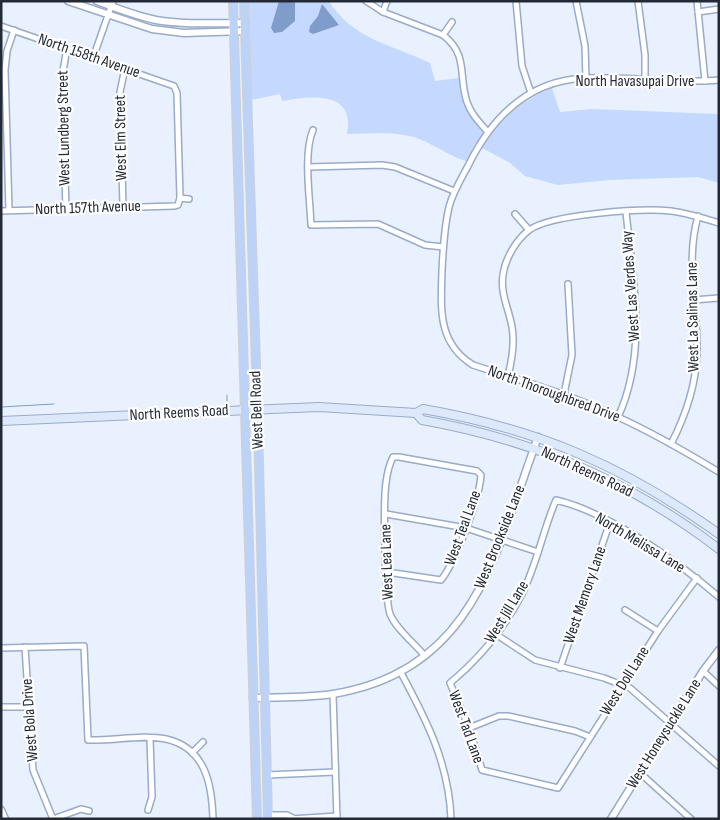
<svg xmlns="http://www.w3.org/2000/svg" width="720" height="820" viewBox="0 0 720 820" font-family="'Sofia Sans Condensed',sans-serif">
<style>
.green{fill:#c4d9fd}
.water{fill:#809cca}
.lines{fill:none;stroke-linecap:round;stroke-linejoin:round}
.stream{stroke:#809cca;stroke-width:1}
.minor-casing{stroke:#99abc9;stroke-width:8}
.tertiary-casing{stroke:#99abc9;stroke-width:9}
.secondary-casing{stroke:#99abc9;stroke-width:10}
.primary-casing{stroke:#cfd0d3;stroke-width:10}
.minor{stroke:#fff;stroke-width:5}
.tertiary{stroke:#fff;stroke-width:6}
.secondary{stroke:#dde8fb;stroke-width:8}
.primary{stroke:#bcd2f7;stroke-width:8}
.labels{text-anchor:middle;dominant-baseline:central;stroke-width:4.5;stroke-linejoin:round;paint-order:stroke}
.street-label{font-size:16px;fill:#232a36;stroke:#fefefe}
</style>
<rect width="100%" height="100%" fill="#e9f1fe"/>
<path class="green" d="M248 1H329C353 40 391 44 430 63L435 81 459 78C462 102 470 119 487 137 506 114 525 99 552 88L560 112 592 109 719 114V183L698 177 610 180 558 185 525 176 510 163 475 144 466 161C449 156 440 148 424 141 400 130 373 134 347 134 355 90 312 96 282 101L280 94 251 100Z"/>
<g class="water">
<path d="M279 1H295V21L282 32 274 33 271 28Z"/>
<path d="M322 4 339 25 313 34 309 32 310 26 318 16Z"/>
</g>
<g class="lines">
<g class="stream">
<path d="M227 401V395"/>
<path d="M1 407 54 404"/>
</g>
<g class="minor-casing">
<g id="minor">
<path d="M366 1 383 12 443 35C469 55 458 76 467 102 471 114 479 122 487 131"/>
<path d="M516 1 522 66 531 93"/>
<path d="M576 1 585 46 586 78"/>
<path d="M638 1 645 55V79"/>
<path d="M697 1 705 81"/>
<path d="M383 12 387 1"/>
<path d="M698 12 719 9"/>
<path d="M1 26 174 86 177 93 180 198 178 205 175 206 1 211"/>
<path d="M443 35 452 22"/>
<path d="M93 58 113 1"/>
<path d="M719 80C675 84 630 76 586 78 528 80 492 117 468 166 461 179 453 192 449 207 444 228 443 249 442 271 441 308 437 343 473 365 522 381 572 395 618 417 653 433 686 452 719 472"/>
<path d="M313 130C303 153 310 199 311 225L378 224 425 245 443 247"/>
<path d="M309 167 382 165 395 167 454 191"/>
<path d="M180 198 189 199"/>
<path d="M123 207 120 92 125 68"/>
<path d="M66 209 62 77 67 48"/>
<path d="M9 210 5 70 7 51 14 30"/>
<path d="M515 214 529 230"/>
<path d="M693 300 719 298"/>
<path d="M508 376C512 360 515 343 512 327 509 309 500 294 503 275 505 259 516 240 529 230 552 214 642 208 671 211 687 213 703 218 719 223"/>
<path d="M564 394 572 355 568 284"/>
<path d="M618 417C648 352 633 280 626 212"/>
<path d="M671 444C686 415 696 385 697 353 698 306 685 262 698 216"/>
<path d="M386 514 466 528 538 552"/>
<path d="M387 572 441 580C455 563 480 497 481 475L477 471 399 457H393C389 465 387 474 386 483 383 501 385 600 390 614 396 629 414 643 424 655"/>
<path d="M697 578 658 631 558 788 482 770 469 728 450 683C480 658 504 629 522 594 537 564 543 530 556 500 610 513 677 561 719 597"/>
<path d="M625 610 658 631"/>
<path d="M497 635 535 660 604 678 630 688 719 766"/>
<path d="M25 647 33 770 53 819"/>
<path d="M1 648 84 646 88 740C113 741 142 734 166 739 206 748 212 785 213 819"/>
<path d="M560 668 610 522"/>
<path d="M400 671C426 719 449 763 451 819"/>
<path d="M703 671 719 686"/>
<path d="M333 694 337 819"/>
<path d="M1 707H28"/>
<path d="M469 728 499 716H508L575 731 590 737"/>
<path d="M192 753 203 742"/>
<path d="M640 773 691 819"/>
<path d="M267 775 335 772"/>
<path d="M148 810 152 797 150 739"/>
<path d="M268 815H287L293 818"/>
<path d="M53 819 81 809 89 811"/>
<path d="M291 819 337 816"/>
</g>
</g>
<g class="tertiary-casing">
<g id="tertiary">
<path d="M68 1 152 29 184 33 245 31"/>
<path d="M97 1C116 8 136 16 156 20 185 25 215 23 245 23"/>
<path d="M253 698C280 697 307 698 333 694 476 670 496 551 538 437"/>
<path d="M1 810 5 819"/>
<path d="M611 819 703 671 719 650"/>
</g>
</g>
<g class="secondary-casing">
<g id="secondary">
<path d="M416 413 422 420C531 439 632 482 719 549"/>
<path d="M1 421 319 407 416 413 423 409C538 429 624 466 719 534"/>
</g>
</g>
<g class="primary-casing">
<g id="primary">
<path d="M233 1 257 819"/>
<path d="M244 1 258 424 268 819"/>
</g>
</g>
<use href="#minor" class="minor"/>
<use href="#tertiary" class="tertiary"/>
<use href="#secondary" class="secondary"/>
<use href="#primary" class="primary"/>
</g>
<g class="labels">
<g class="street-label">
<text transform="translate(89 56) rotate(19)">North 158th Avenue</text>
<text x="635" y="81">North Havasupai Drive</text>
<text transform="translate(64 128) rotate(-91)">West Lundberg Street</text>
<text transform="translate(121 138) rotate(-91)">West Elm Street</text>
<text transform="translate(88 208) rotate(-2)">North 157th Avenue</text>
<text transform="translate(631 286) rotate(-94)">West Las Verdes Way</text>
<text transform="translate(693 317) rotate(-91)">West La Salinas Lane</text>
<text transform="translate(554 394) rotate(20)">North Thoroughbred Drive</text>
<text transform="translate(257 410) rotate(-92)">West Bell Road</text>
<text transform="translate(179 413) rotate(-3)">North Reems Road</text>
<text transform="translate(587 472) rotate(25)">North Reems Road</text>
<text transform="translate(463 528) rotate(-70)">West Teal Lane</text>
<text transform="translate(500 537) rotate(-68)">West Brookside Lane</text>
<text transform="translate(640 543) rotate(31)">North Melissa Lane</text>
<text transform="translate(387 562) rotate(-92)">West Lea Lane</text>
<text transform="translate(585 595) rotate(-71)">West Memory Lane</text>
<text transform="translate(507 612) rotate(-59)">West Jill Lane</text>
<text transform="translate(625 681) rotate(-58)">West Doll Lane</text>
<text transform="translate(30 720) rotate(-94)">West Bola Drive</text>
<text transform="translate(466 727) rotate(70)">West Tad Lane</text>
<text transform="translate(664 734) rotate(-58)">West Honeysuckle Lane</text>
</g>
</g>
<rect width="720" height="820" fill="none" stroke="#232a36" stroke-width="5"/>
</svg>
